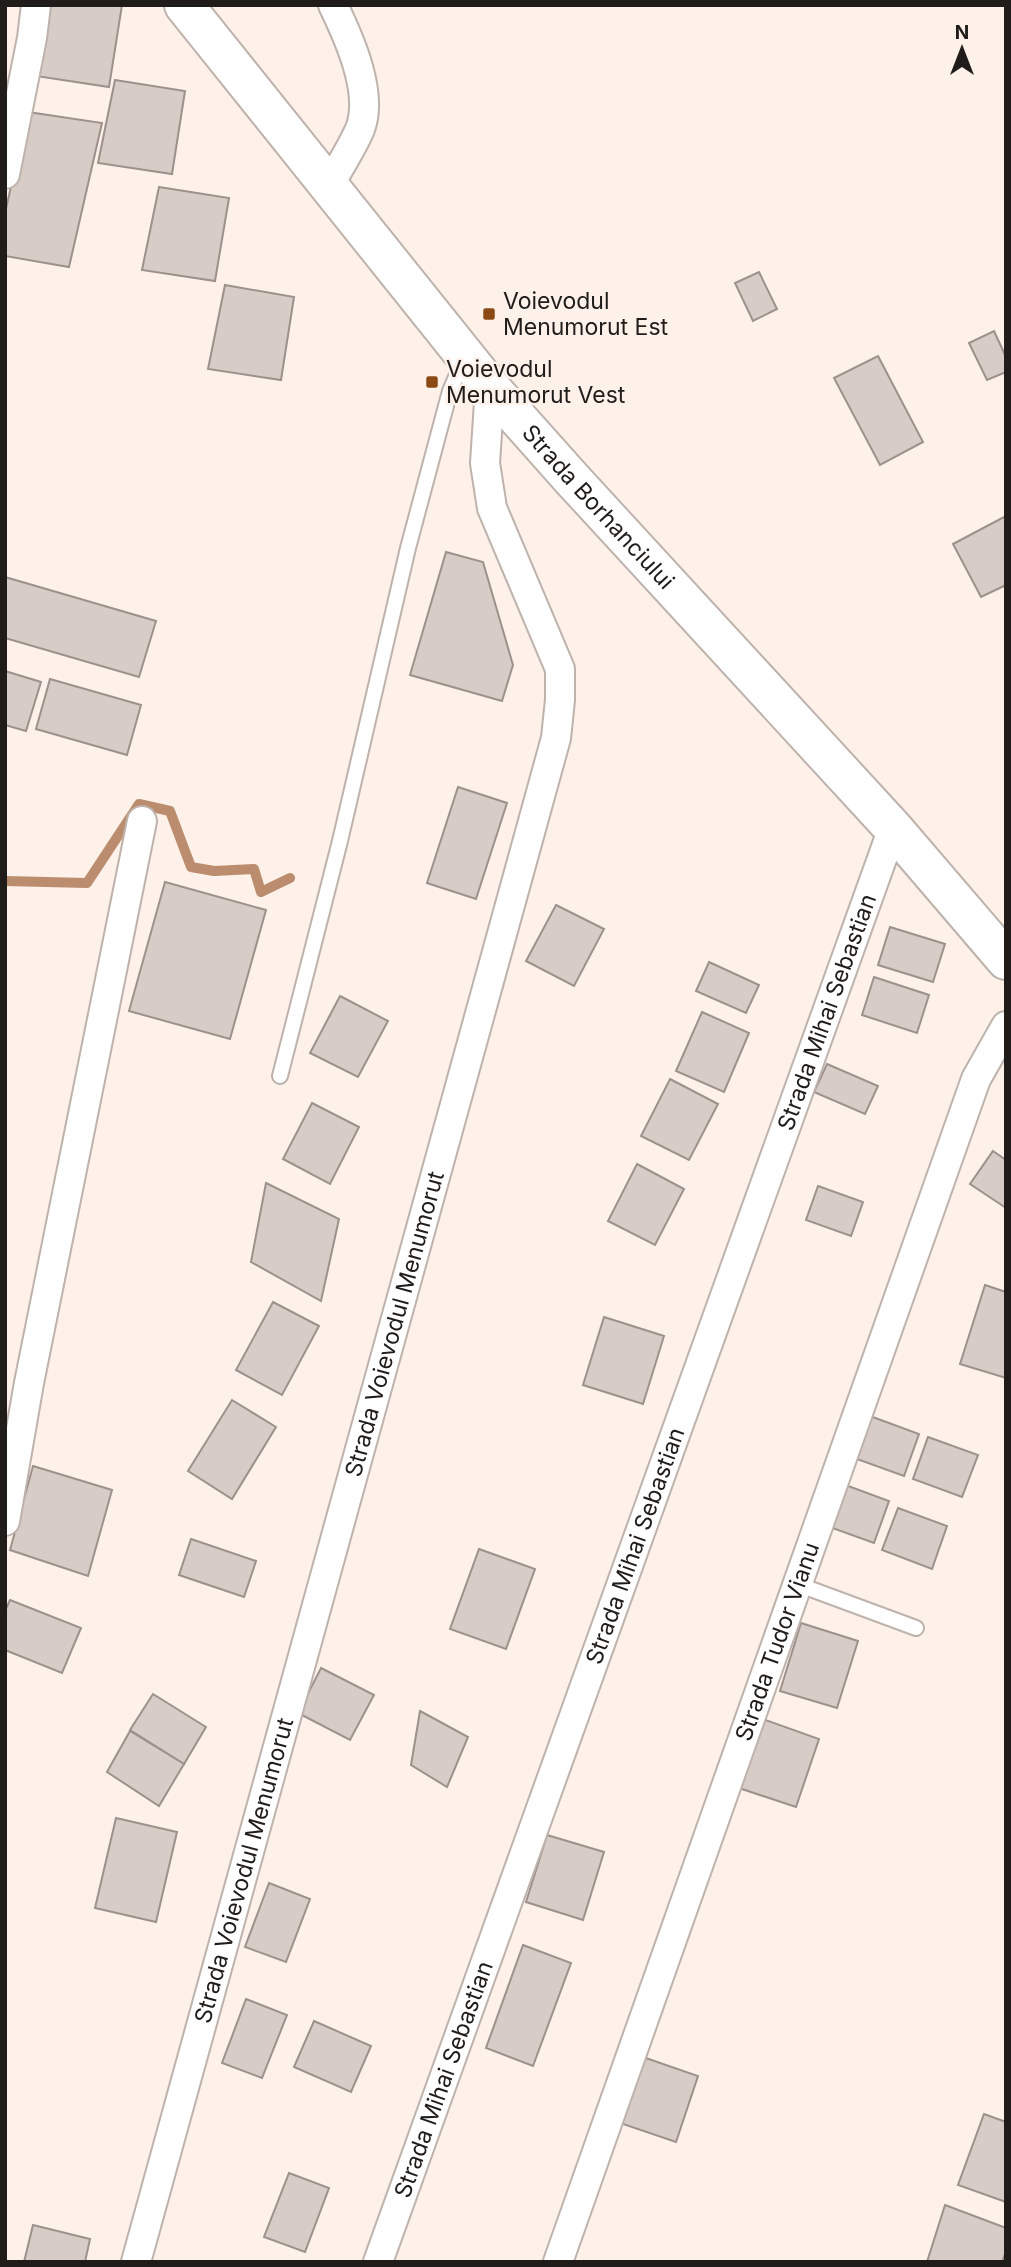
<svg xmlns="http://www.w3.org/2000/svg" width="1011" height="2267" viewBox="0 0 1011 2267" font-family="Inter,sans-serif">
<style>
.lines{fill:none;stroke-linecap:round;stroke-linejoin:round}
.stream{stroke:#bb8d6e;stroke-width:10}
.building{fill:#d8cdc6;stroke:#9c928b;stroke-width:2}
.lane-casing{stroke:#beb3ac;stroke-width:18}
.street-casing{stroke:#beb3ac;stroke-width:32}
.secondary-casing{stroke:#beb3ac;stroke-width:42}
.lane{stroke:#fff;stroke-width:14}
.street{stroke:#fff;stroke-width:28}
.secondary{stroke:#fff;stroke-width:38}
.poi-dot{fill:#8b4a14;stroke:#fdf1ea;stroke-width:2.5}
.labels{text-anchor:middle;dominant-baseline:central;stroke-width:5;stroke-linejoin:round;paint-order:stroke}
.poi-label{font-size:23px;fill:#201c19;stroke:#fdf1ea;text-anchor:start}
.street-label{font-size:23px;fill:#201c19;stroke:#fdf1ea}
</style>
<rect width="100%" height="100%" fill="#fdf1ea"/>
<g class="lines">
<path class="stream" d="M5 881 87 883 139 804 170 811 191 867 214 871 254 869 261 892 290 878"/>
</g>
<g class="building">
<path d="M50 5H122L109 87 36 76Z"/>
<path d="M115 80 185 91 172 174 98 163Z"/>
<path d="M28 112 102 123 69 267 5 256V213Z"/>
<path d="M159 187 229 198 215 281 142 270Z"/>
<path d="M759 272 777 309 753 321 735 283Z"/>
<path d="M225 285 294 297 281 380 208 369Z"/>
<path d="M994 331 1006 357V372L987 380 969 343Z"/>
<path d="M878 356 923 442 880 465 834 378Z"/>
<path d="M1006 516V585L981 597 953 544Z"/>
<path d="M446 552 483 562 513 665 502 701 410 675Z"/>
<path d="M5 577 156 621 139 677 5 638Z"/>
<path d="M5 671 41 682 26 731 5 725Z"/>
<path d="M50 679 141 705 127 755 36 729Z"/>
<path d="M458 787 507 803 476 899 427 883Z"/>
<path d="M165 882 266 910 230 1039 129 1011Z"/>
<path d="M556 905 604 929 574 986 526 961Z"/>
<path d="M890 927 945 944 933 982 878 965Z"/>
<path d="M709 962 759 985 746 1013 696 991Z"/>
<path d="M874 977 929 995 917 1033 862 1015Z"/>
<path d="M340 996 388 1021 358 1077 310 1053Z"/>
<path d="M702 1012 749 1033 724 1092 676 1071Z"/>
<path d="M827 1064 878 1086 865 1114 814 1092Z"/>
<path d="M670 1079 718 1104 689 1160 641 1136Z"/>
<path d="M312 1103 359 1127 330 1184 283 1159Z"/>
<path d="M993 1151 1006 1160V1208L970 1184Z"/>
<path d="M637 1164 684 1189 655 1245 608 1221Z"/>
<path d="M266 1183 339 1219 321 1301 251 1262Z"/>
<path d="M818 1186 863 1202 851 1236 806 1220Z"/>
<path d="M985 1285 1006 1292V1378L960 1364Z"/>
<path d="M273 1302 319 1326 282 1395 236 1370Z"/>
<path d="M604 1317 664 1336 643 1404 583 1385Z"/>
<path d="M232 1400 276 1427 232 1499 188 1471Z"/>
<path d="M870 1416 919 1434 904 1476 854 1458Z"/>
<path d="M928 1437 978 1455 962 1497 913 1479Z"/>
<path d="M33 1466 112 1490 88 1576 10 1550Z"/>
<path d="M840 1483 889 1501 874 1543 824 1525Z"/>
<path d="M898 1508 947 1526 932 1569 882 1550Z"/>
<path d="M191 1539 256 1561 244 1597 179 1575Z"/>
<path d="M479 1549 535 1569 506 1649 450 1629Z"/>
<path d="M10 1600 81 1628 62 1673 5 1650V1611Z"/>
<path d="M801 1623 858 1641 837 1708 780 1691Z"/>
<path d="M321 1668 374 1695 350 1740 298 1713Z"/>
<path d="M153 1694 206 1727 184 1764 130 1730Z"/>
<path d="M420 1711 468 1737 447 1787 411 1765Z"/>
<path d="M760 1718 819 1739 796 1807 736 1787Z"/>
<path d="M130 1731 184 1764 159 1806 107 1772Z"/>
<path d="M116 1818 177 1832 156 1922 95 1908Z"/>
<path d="M547 1835 604 1852 583 1920 526 1902Z"/>
<path d="M269 1883 310 1899 286 1962 245 1947Z"/>
<path d="M523 1945 571 1963 533 2066 486 2048Z"/>
<path d="M246 1999 287 2015 262 2078 222 2063Z"/>
<path d="M314 2021 371 2046 351 2092 294 2067Z"/>
<path d="M640 2056 698 2076 676 2142 617 2122Z"/>
<path d="M984 2114 1006 2122V2202L958 2185Z"/>
<path d="M289 2173 329 2188 305 2252 264 2237Z"/>
<path d="M945 2205 1006 2228V2251L1002 2262H927Z"/>
<path d="M33 2225 90 2239 85 2262H24Z"/>
</g>
<g class="lines">
<g class="lane-casing">
<g id="lane">
<path d="M280 1076 340 841 408 548 450 391 456 377 470 364"/>
<path d="M797 1584 916 1628"/>
</g>
</g>
<g class="street-casing">
<g id="street">
<path d="M5 174 32 38 36 5"/>
<path d="M329 186C339 167 352 148 360 129 374 93 349 38 333 5"/>
<path d="M5 1521 29 1383 142 821"/>
<path id="s1" d="M136 2262 556 738 560 700V669L492 508 485 463 490 387"/>
<path id="s2" d="M378 2262 893 828"/>
<path id="s3" d="M558 2262 976 1079 1006 1026"/>
</g>
</g>
<g class="secondary-casing">
<g id="secondary">
<path id="s4" d="M184 5 490 387 571 478 893 828 1006 960"/>
</g>
</g>
<use href="#lane" class="lane"/>
<use href="#street" class="street"/>
<use href="#secondary" class="secondary"/>
</g>
<g class="poi-dot">
<rect x="482" y="307" width="14" height="14" rx="3.5"/>
<rect x="425" y="375" width="14" height="14" rx="3.5"/>
</g>
<g class="labels">
<g class="poi-label">
<text x="503" y="301">Voievodul<tspan x="503" dy="26">Menumorut Est</tspan></text>
<text x="446" y="369">Voievodul<tspan x="446" dy="26">Menumorut Vest</tspan></text>
</g>
<g class="street-label">
<text stroke="none"><textPath href="#s4" startOffset="651">Strada Borhanciului</textPath></text>
<text stroke="none"><textPath href="#s2" startOffset="1328">Strada Mihai Sebastian</textPath></text>
<text stroke="none"><textPath href="#s1" startOffset="973">Strada Voievodul Menumorut</textPath></text>
<text stroke="none"><textPath href="#s2" startOffset="761">Strada Mihai Sebastian</textPath></text>
<text stroke="none"><textPath href="#s3" startOffset="658">Strada Tudor Vianu</textPath></text>
<text stroke="none"><textPath href="#s1" startOffset="406">Strada Voievodul Menumorut</textPath></text>
<text stroke="none"><textPath href="#s2" startOffset="194">Strada Mihai Sebastian</textPath></text>
</g>
</g>
<rect width="1011" height="2267" fill="none" stroke="#201c19" stroke-width="14"/>
<g transform="translate(962 49)" stroke="#fdf1ea" stroke-width="5" paint-order="stroke">
<path d="M0-5L12 26L0 18L-12 26Z" fill="#201c19"/>
<text y="-10" font-size="19" font-weight="bold" text-anchor="middle" fill="#201c19">N</text>
</g>
</svg>
